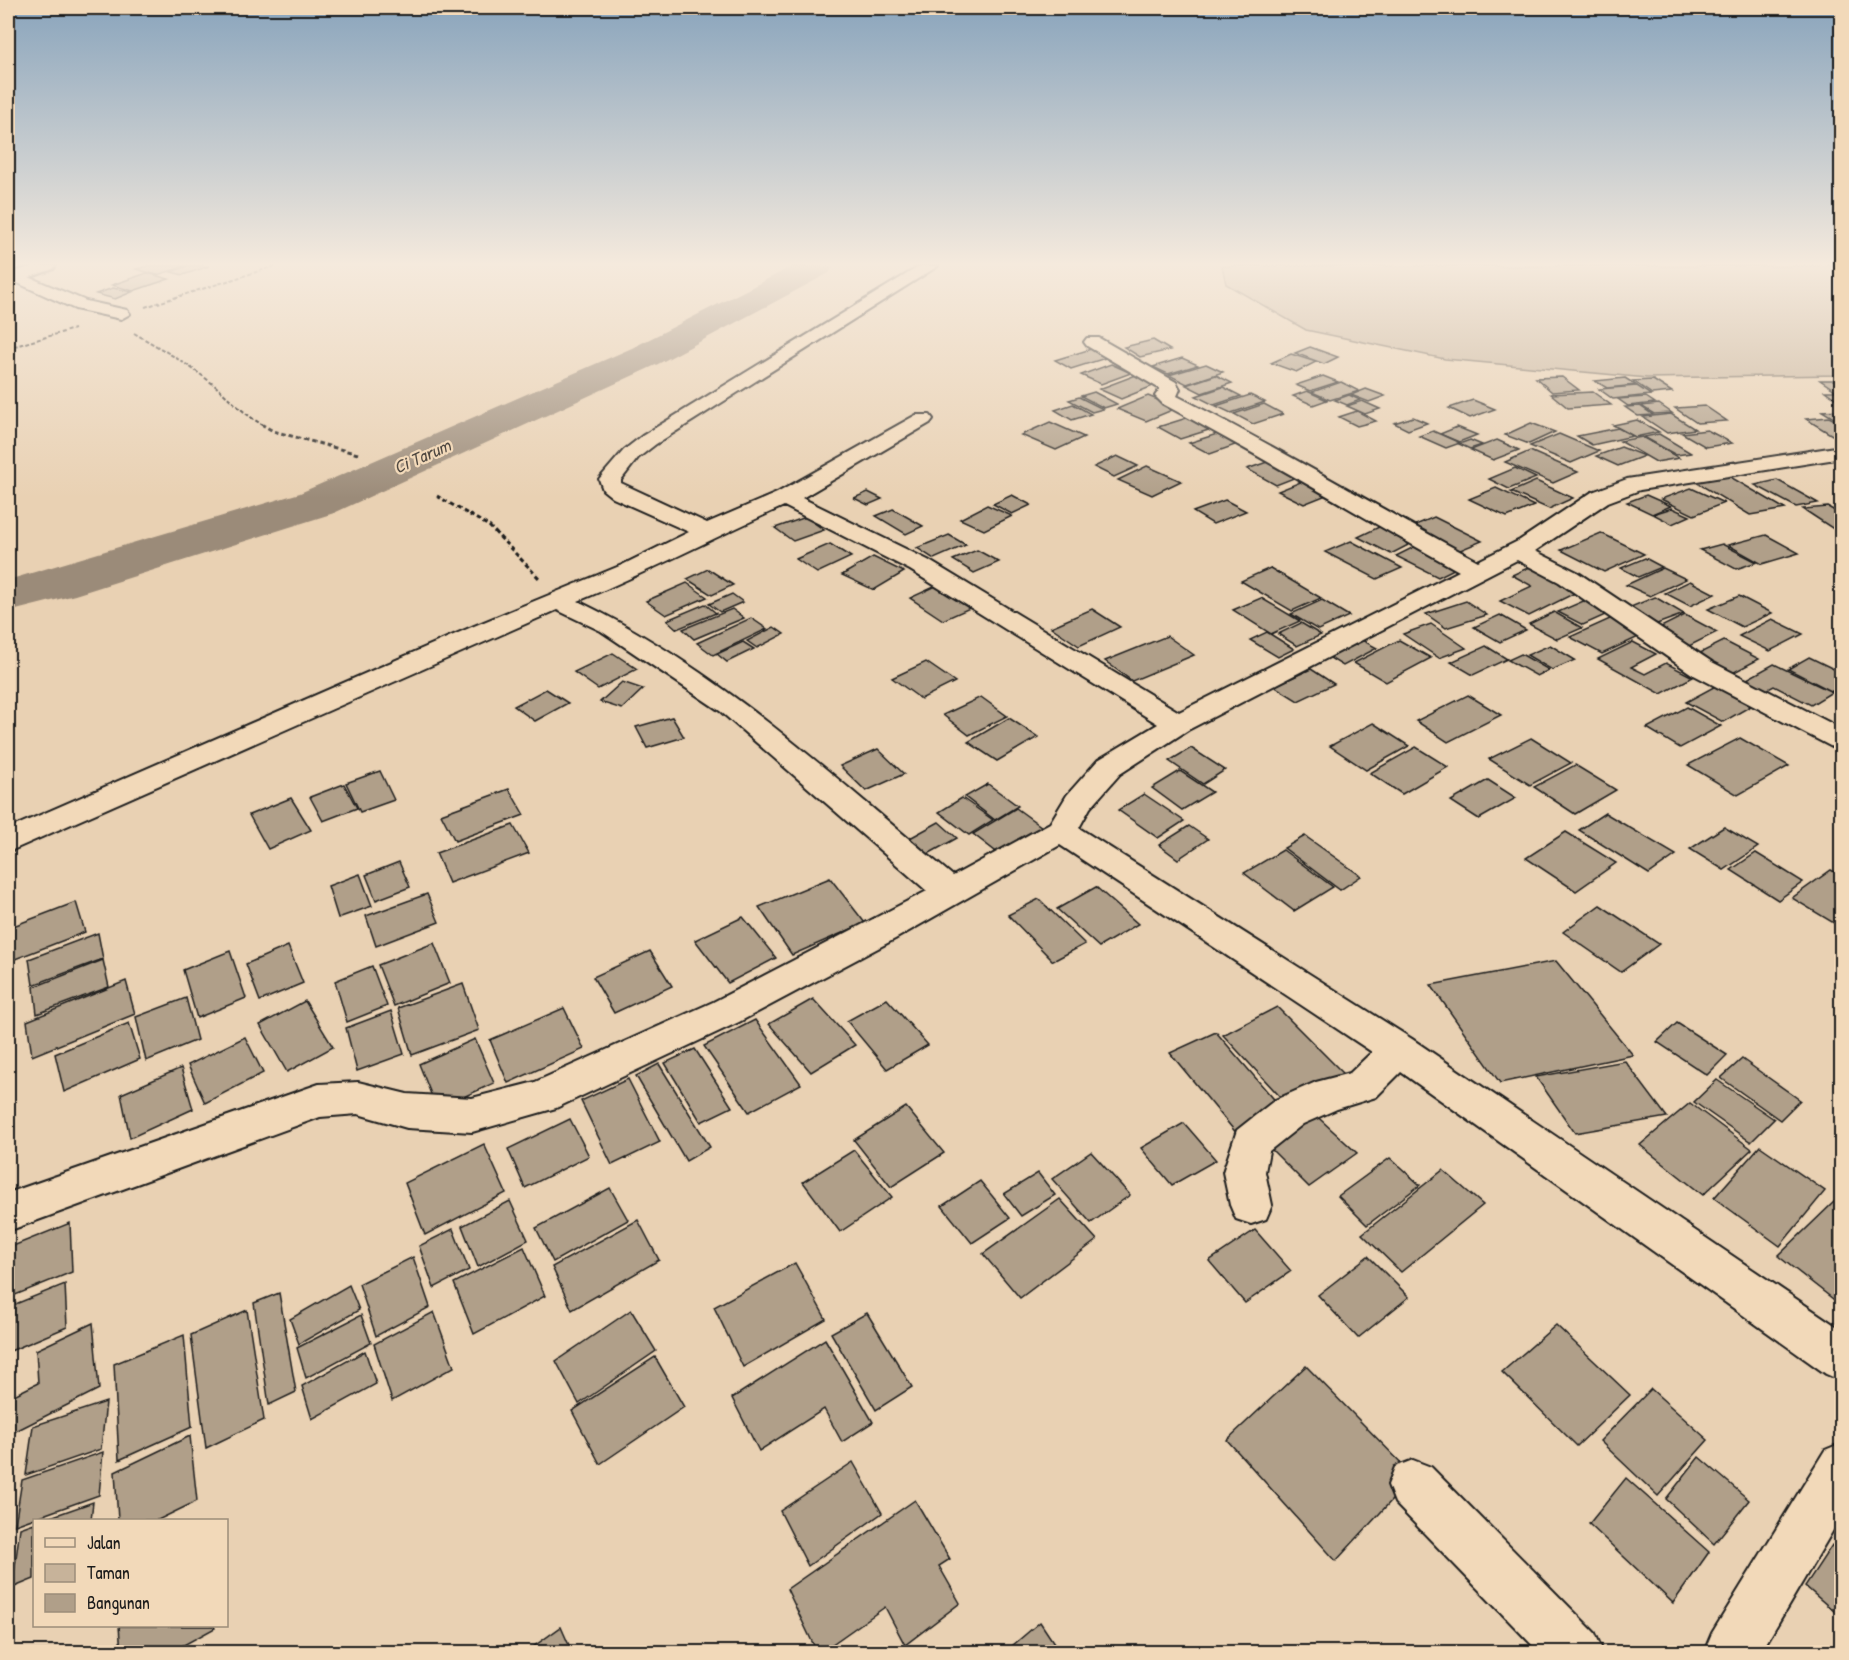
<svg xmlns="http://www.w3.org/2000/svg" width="1849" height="1660" viewBox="0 0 1849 1660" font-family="'Patrick Hand',sans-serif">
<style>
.green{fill:#c7b39a;stroke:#72685b;stroke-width:1.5}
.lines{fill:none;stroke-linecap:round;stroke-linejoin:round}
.river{fill:#9b8b79;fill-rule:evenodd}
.building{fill:#b09f89;stroke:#1c1c1c;stroke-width:1.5}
.street-casing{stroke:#1c1c1c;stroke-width:4}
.secondary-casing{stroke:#1c1c1c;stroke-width:5}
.path-far1{stroke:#1c1c1c;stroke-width:2;stroke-dasharray:4 2;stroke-linecap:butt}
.path{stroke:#1c1c1c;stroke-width:3;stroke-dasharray:4.5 3;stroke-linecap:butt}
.street{fill:#f2d9b9;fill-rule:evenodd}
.secondary{fill:#f2d9b9;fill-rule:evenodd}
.labels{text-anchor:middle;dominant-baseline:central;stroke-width:4.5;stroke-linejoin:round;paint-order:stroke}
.far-water-label{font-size:18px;font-style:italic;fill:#4f4841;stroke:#f2d9b9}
</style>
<rect width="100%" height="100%" fill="#e9d1b3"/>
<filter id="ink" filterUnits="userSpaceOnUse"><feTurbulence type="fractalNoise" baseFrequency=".0167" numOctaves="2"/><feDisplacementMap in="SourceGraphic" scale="12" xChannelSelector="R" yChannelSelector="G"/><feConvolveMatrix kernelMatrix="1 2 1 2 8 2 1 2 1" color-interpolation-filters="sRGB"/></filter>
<g filter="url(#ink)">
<path class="green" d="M1222 266H1841V375L1647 378 1445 359 1306 330 1226 284Z"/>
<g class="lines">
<path class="river" d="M793 266H833L829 273 658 364 334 513 75 595 8 612V580L300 493 632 348Z"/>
</g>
<g class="building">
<path d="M148 266H186L157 275 136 269Z"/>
<path d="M188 266H209L183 275 171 272Z"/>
<path d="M147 273 169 279 133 291 112 285Z"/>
<path d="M113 288 132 292 115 299 96 294Z"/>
<path d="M1153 340 1170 350 1140 357 1124 347Z"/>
<path d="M1310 347 1338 357 1324 364 1295 353Z"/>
<path d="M1091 349 1109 357 1071 369 1055 360Z"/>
<path d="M1291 354 1316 362 1296 372 1271 363Z"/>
<path d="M1182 358 1198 365 1168 374 1153 367Z"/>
<path d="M1111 364 1131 373 1101 384 1081 375Z"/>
<path d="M1206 364 1223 372 1187 384 1169 375Z"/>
<path d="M1136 375 1158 384 1121 399 1099 389Z"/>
<path d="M1216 375 1232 383 1202 393 1186 385Z"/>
<path d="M1323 376 1338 382 1310 391 1296 385Z"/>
<path d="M1562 377 1579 390 1552 392 1536 378Z"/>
<path d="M1625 378 1636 385 1607 388 1595 381Z"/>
<path d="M1653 380 1672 392 1652 394 1633 381Z"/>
<path d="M1820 380H1842V390H1835Z"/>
<path d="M1341 382 1359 391 1330 400 1312 392Z"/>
<path d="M1637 386 1651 395 1613 399 1599 389Z"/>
<path d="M1223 387 1241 396 1214 405 1196 396Z"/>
<path d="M1366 389 1385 396 1369 402 1351 395Z"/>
<path d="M1307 391 1327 400 1313 405 1293 396Z"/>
<path d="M1825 391H1842V403Z"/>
<path d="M1094 392 1117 404 1104 408 1081 396Z"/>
<path d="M1593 392 1611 405 1568 408 1551 394Z"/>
<path d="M1250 395 1265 402 1231 413 1216 406Z"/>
<path d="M1349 395 1360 400 1347 405 1335 400Z"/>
<path d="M1148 396 1177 408 1146 421 1117 409Z"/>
<path d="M1079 397 1103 409 1092 412 1069 400Z"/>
<path d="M1646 397 1655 403 1628 406 1618 399Z"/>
<path d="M1473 400 1495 409 1470 418 1449 408Z"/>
<path d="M1362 401 1380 409 1365 414 1347 406Z"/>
<path d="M1073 404 1091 414 1072 420 1055 410Z"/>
<path d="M1264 404 1283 414 1253 424 1234 414Z"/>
<path d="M1659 404 1672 413 1654 414 1641 406Z"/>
<path d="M1640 406 1653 415 1638 416 1625 407Z"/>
<path d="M1705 406 1727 421 1697 423 1675 408Z"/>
<path d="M1842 410V423L1822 411Z"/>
<path d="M1357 411 1376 421 1357 426 1339 417Z"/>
<path d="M1671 414 1695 429 1667 433 1643 417Z"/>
<path d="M1193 416 1215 428 1180 439 1158 427Z"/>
<path d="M1413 417 1427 423 1408 430 1394 423Z"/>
<path d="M1829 417 1842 424V434L1832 435 1806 419Z"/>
<path d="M1637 420 1659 432 1635 437 1613 425Z"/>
<path d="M1050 422 1084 437 1056 450 1021 435Z"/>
<path d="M1531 423 1555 432 1529 444 1505 435Z"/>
<path d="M1457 427 1477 435 1459 442 1440 434Z"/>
<path d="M1618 428 1633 436 1592 445 1577 436Z"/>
<path d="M1707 430 1732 443 1706 447 1682 433Z"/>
<path d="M1433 431 1460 443 1446 448 1419 436Z"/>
<path d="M1217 434 1238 444 1210 454 1189 443Z"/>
<path d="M1559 434 1599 451 1571 463 1530 446Z"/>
<path d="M1659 434 1691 453 1676 455 1644 437Z"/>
<path d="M1642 437 1679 458 1656 462 1620 441Z"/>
<path d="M1470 440 1482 445 1470 449 1459 444Z"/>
<path d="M1497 440 1519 450 1493 460 1471 450Z"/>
<path d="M1621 447 1644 456 1618 466 1596 456Z"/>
<path d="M1530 451 1578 472 1553 483 1505 462Z"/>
<path d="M1117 456 1138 466 1114 477 1094 467Z"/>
<path d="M1270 461 1299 476 1276 485 1247 469Z"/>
<path d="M1147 466 1181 481 1152 495 1118 480Z"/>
<path d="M1515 468 1536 478 1509 489 1489 479Z"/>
<path d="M1727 475 1785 509 1750 515 1694 481Z"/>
<path d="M1308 479 1334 492 1304 504 1278 491Z"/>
<path d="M1777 480 1818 503 1796 507 1755 485Z"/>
<path d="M1536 481 1573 498 1549 509 1511 492Z"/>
<path d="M1496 488 1534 506 1507 517 1469 499Z"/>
<path d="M1691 488 1724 503 1694 515 1661 499Z"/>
<path d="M868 492 882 499 868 505 854 498Z"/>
<path d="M1012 495 1031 505 1012 514 993 504Z"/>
<path d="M1646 495 1671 506 1652 514 1627 502Z"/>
<path d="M1225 500 1246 511 1213 524 1193 512Z"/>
<path d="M987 505 1012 516 984 530 960 519Z"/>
<path d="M1828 507 1842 515V529L1835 530 1803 509Z"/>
<path d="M1672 508 1690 516 1672 524 1653 514Z"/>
<path d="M893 509 923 526 906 534 876 516Z"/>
<path d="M806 517 824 530 793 541 775 528Z"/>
<path d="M1434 517 1482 541 1458 551 1411 527Z"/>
<path d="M1381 526 1414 542 1391 554 1358 537Z"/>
<path d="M1601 533 1644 554 1604 572 1561 550Z"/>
<path d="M949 535 966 545 934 559 917 548Z"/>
<path d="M1766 535 1799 553 1762 564 1728 545Z"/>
<path d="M1351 541 1402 568 1377 579 1325 552Z"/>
<path d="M830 544 851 557 817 573 796 559Z"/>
<path d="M1722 544 1757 562 1736 569 1700 550Z"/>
<path d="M1418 545 1460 566 1438 577 1396 556Z"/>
<path d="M977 550 999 562 974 573 953 560Z"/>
<path d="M873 557 904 572 874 590 842 575Z"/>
<path d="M1645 558 1662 567 1638 577 1621 568Z"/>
<path d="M1532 566 1581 590 1529 616 1500 601 1532 586 1512 575Z"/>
<path d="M1270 568 1321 598 1292 611 1241 581Z"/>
<path d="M1663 568 1686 579 1650 596 1626 585Z"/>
<path d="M708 569 733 585 712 595 687 579Z"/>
<path d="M1690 581 1715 594 1690 606 1665 593Z"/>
<path d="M687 583 707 597 666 615 646 601Z"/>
<path d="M936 586 970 608 943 620 910 598Z"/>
<path d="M732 594 743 602 720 612 709 604Z"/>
<path d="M1739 596 1772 613 1742 627 1708 609Z"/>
<path d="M1655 597 1684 614 1657 624 1628 608Z"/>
<path d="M1261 598 1300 621 1271 634 1233 610Z"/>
<path d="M1588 599 1612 612 1583 625 1558 612Z"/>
<path d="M1322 600 1349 616 1318 630 1291 614Z"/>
<path d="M1466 601 1487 615 1446 628 1426 614Z"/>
<path d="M705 604 716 613 677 629 667 620Z"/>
<path d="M732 609 744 618 694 639 683 629Z"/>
<path d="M1092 609 1120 627 1079 646 1051 627Z"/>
<path d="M1554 612 1582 628 1557 639 1529 624Z"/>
<path d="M1500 615 1526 630 1500 642 1474 627Z"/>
<path d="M1685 615 1717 632 1689 646 1657 629Z"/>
<path d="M751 618 767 629 713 655 697 643Z"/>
<path d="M1612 618 1643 635 1602 654 1570 637Z"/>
<path d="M1772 619 1803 634 1770 651 1739 636Z"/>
<path d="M1301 623 1321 635 1297 646 1278 634Z"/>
<path d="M1431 624 1466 648 1439 658 1403 634Z"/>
<path d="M774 627 784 634 757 648 747 641Z"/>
<path d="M1267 632 1294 649 1278 657 1250 640Z"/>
<path d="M1167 636 1194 655 1132 681 1105 661Z"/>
<path d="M1358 638 1377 648 1343 666 1325 655Z"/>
<path d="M1399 640 1431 658 1386 682 1354 663Z"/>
<path d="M1724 641 1759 659 1727 676 1692 657Z"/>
<path d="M743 642 754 649 727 662 717 654Z"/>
<path d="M1633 642 1656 654 1631 667 1645 674 1666 663 1693 677 1661 694 1598 659Z"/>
<path d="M1550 645 1575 660 1552 670 1527 655Z"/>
<path d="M1486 646 1507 659 1473 675 1451 662Z"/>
<path d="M613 653 637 669 598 689 574 672Z"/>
<path d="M1521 654 1549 670 1537 676 1508 660Z"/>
<path d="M1809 657 1842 673V689L1835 693 1788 669Z"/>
<path d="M926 662 955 682 921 699 892 678Z"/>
<path d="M1774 664 1832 692 1811 705 1774 686 1759 694 1738 684Z"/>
<path d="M1311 669 1334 684 1298 701 1274 686Z"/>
<path d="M622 682 643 689 622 709 600 702Z"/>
<path d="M1721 683 1758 702 1723 722 1686 702Z"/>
<path d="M546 689 568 703 535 721 514 706Z"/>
<path d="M1468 695 1501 715 1448 742 1416 721Z"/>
<path d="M981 697 1007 716 969 735 943 715Z"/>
<path d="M1687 707 1721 726 1680 748 1647 728Z"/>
<path d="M672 717 684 737 647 748 636 727Z"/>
<path d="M1009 718 1038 737 997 761 968 742Z"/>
<path d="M1373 723 1409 746 1366 770 1330 746Z"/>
<path d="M1531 738 1571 763 1530 785 1489 759Z"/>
<path d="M1740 738 1789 766 1738 795 1688 765Z"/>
<path d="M1416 747 1448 767 1402 794 1370 773Z"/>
<path d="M1191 748 1225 770 1203 784 1169 761Z"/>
<path d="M878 749 904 774 866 791 840 766Z"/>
<path d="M1575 765 1616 790 1575 814 1534 787Z"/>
<path d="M380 771 394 800 360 812 346 783Z"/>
<path d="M1180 771 1212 792 1182 810 1152 788Z"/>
<path d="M1488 780 1516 798 1479 819 1451 801Z"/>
<path d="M344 784 357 808 323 821 310 797Z"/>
<path d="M988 784 1018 806 995 820 965 797Z"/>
<path d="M509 789 524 815 455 841 441 814Z"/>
<path d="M1144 794 1184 821 1158 838 1118 810Z"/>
<path d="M291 798 311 830 268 849 249 815Z"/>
<path d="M962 798 993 820 969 835 939 812Z"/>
<path d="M1016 808 1042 827 999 854 973 834Z"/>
<path d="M1605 813 1676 855 1649 874 1579 830Z"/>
<path d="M939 822 957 838 928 854 910 838Z"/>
<path d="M513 825 529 853 449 883 436 853Z"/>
<path d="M1189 826 1208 839 1178 859 1159 845Z"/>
<path d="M1724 827 1758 847 1724 870 1690 849Z"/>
<path d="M1566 832 1616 863 1576 891 1526 858Z"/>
<path d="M1305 836 1361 876 1340 890 1284 848Z"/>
<path d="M1283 850 1333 887 1294 911 1244 873Z"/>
<path d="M1756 853 1803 882 1778 900 1731 870Z"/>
<path d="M399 862 410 887 376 900 366 875Z"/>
<path d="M1831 870 1842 876V928L1792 898Z"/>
<path d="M360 874 372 906 338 918 328 886Z"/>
<path d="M830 878 865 923 792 955 759 907Z"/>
<path d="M1096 887 1138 924 1099 947 1057 909Z"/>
<path d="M427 894 439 922 376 946 366 916Z"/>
<path d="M1039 899 1085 944 1053 961 1008 915Z"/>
<path d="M76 902 85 932 10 961 8 928Z"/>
<path d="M1600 905 1659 944 1621 972 1563 932Z"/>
<path d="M743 917 776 958 728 983 695 940Z"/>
<path d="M98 933 103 959 33 985 29 959Z"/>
<path d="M434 943 450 983 394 1006 378 965Z"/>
<path d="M288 946 303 983 260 1001 246 964Z"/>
<path d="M230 951 246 998 197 1018 183 970Z"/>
<path d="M650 951 672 986 614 1013 593 977Z"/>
<path d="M103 960 109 987 37 1014 34 987Z"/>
<path d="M1556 961 1633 1055 1500 1083 1431 985Z"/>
<path d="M372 966 387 1006 347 1022 335 981Z"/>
<path d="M126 981 135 1014 32 1056 27 1021Z"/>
<path d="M463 984 479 1030 412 1055 398 1008Z"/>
<path d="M186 998 197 1040 146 1061 136 1017Z"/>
<path d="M813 999 855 1045 811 1072 769 1024Z"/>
<path d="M887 999 928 1045 887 1069 847 1021Z"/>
<path d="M305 1001 333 1047 287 1072 260 1025Z"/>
<path d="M1277 1007 1343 1073 1287 1104 1223 1035Z"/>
<path d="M564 1008 584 1049 508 1083 490 1040Z"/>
<path d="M391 1011 404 1054 357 1071 346 1028Z"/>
<path d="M755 1020 801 1084 749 1112 704 1046Z"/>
<path d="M129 1023 140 1059 64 1092 55 1054Z"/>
<path d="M1677 1023 1727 1055 1707 1075 1657 1042Z"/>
<path d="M1216 1032 1285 1112 1238 1135 1170 1053Z"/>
<path d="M245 1037 263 1073 205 1103 188 1065Z"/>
<path d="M475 1039 494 1083 437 1109 419 1064Z"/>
<path d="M695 1049 732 1107 701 1122 665 1063Z"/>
<path d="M1742 1059 1800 1100 1780 1120 1721 1078Z"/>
<path d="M1625 1061 1667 1117 1575 1133 1536 1077Z"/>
<path d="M659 1064 710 1147 686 1161 636 1076Z"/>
<path d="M181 1068 193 1109 130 1138 121 1094Z"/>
<path d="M628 1079 660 1142 612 1165 581 1101Z"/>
<path d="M1717 1080 1774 1119 1751 1142 1694 1102Z"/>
<path d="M1690 1103 1752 1149 1703 1195 1640 1145Z"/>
<path d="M906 1107 944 1153 891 1187 854 1140Z"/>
<path d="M1310 1110 1357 1153 1309 1187 1264 1142Z"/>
<path d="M570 1119 589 1156 525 1188 508 1149Z"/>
<path d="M1184 1123 1216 1160 1172 1185 1141 1148Z"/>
<path d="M484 1144 506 1193 425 1235 405 1183Z"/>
<path d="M1760 1146 1825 1191 1780 1246 1714 1198Z"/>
<path d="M854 1150 892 1197 840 1232 803 1182Z"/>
<path d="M1091 1152 1130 1195 1091 1223 1052 1179Z"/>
<path d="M1390 1158 1420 1185 1367 1225 1338 1196Z"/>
<path d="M1443 1170 1483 1205 1401 1272 1362 1234Z"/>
<path d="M1038 1173 1055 1195 1021 1216 1004 1194Z"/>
<path d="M980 1181 1010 1218 972 1243 942 1206Z"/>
<path d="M610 1188 628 1220 553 1262 536 1228Z"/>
<path d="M1060 1199 1097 1240 1020 1298 983 1254Z"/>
<path d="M510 1201 528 1240 478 1267 462 1226Z"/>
<path d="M1834 1202 1842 1207V1306L1778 1256Z"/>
<path d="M638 1220 659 1260 572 1310 552 1267Z"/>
<path d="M70 1223 72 1272 8 1298V1248Z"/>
<path d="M453 1229 469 1270 434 1288 419 1246Z"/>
<path d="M1255 1230 1291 1271 1245 1303 1209 1261Z"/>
<path d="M524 1247 545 1296 474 1334 454 1283Z"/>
<path d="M1368 1256 1409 1297 1358 1338 1318 1295Z"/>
<path d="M413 1257 430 1307 376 1336 359 1284Z"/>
<path d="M795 1263 826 1319 743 1367 714 1307Z"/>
<path d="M65 1284 67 1327 8 1352V1307Z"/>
<path d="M349 1285 359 1310 299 1344 290 1319Z"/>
<path d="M279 1293 296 1392 269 1405 254 1303Z"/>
<path d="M247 1310 264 1420 206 1448 191 1335Z"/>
<path d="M631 1310 656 1351 579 1404 556 1361Z"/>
<path d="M434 1312 454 1367 392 1401 374 1344Z"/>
<path d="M867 1313 912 1387 876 1410 831 1333Z"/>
<path d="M361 1315 371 1343 306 1378 297 1348Z"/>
<path d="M93 1323 99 1389 8 1435V1398L38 1383 36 1350Z"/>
<path d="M1556 1325 1630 1395 1577 1446 1502 1372Z"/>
<path d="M184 1335 192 1427 119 1460 114 1364Z"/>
<path d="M825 1339 873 1422 842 1442 824 1409 759 1451 732 1398Z"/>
<path d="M365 1351 376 1384 312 1419 302 1386Z"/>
<path d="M655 1357 684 1407 600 1464 572 1411Z"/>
<path d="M1306 1366 1414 1476 1336 1561 1227 1440Z"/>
<path d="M1651 1389 1708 1440 1658 1496 1600 1441Z"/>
<path d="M106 1402 101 1449 26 1475 33 1426Z"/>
<path d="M190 1436 197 1501 158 1520H118L115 1472Z"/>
<path d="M103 1452 99 1495 15 1525 22 1480Z"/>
<path d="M1699 1457 1749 1500 1714 1544 1666 1499Z"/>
<path d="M853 1462 882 1513 808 1566 780 1511Z"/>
<path d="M1626 1478 1709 1552 1673 1603 1589 1524Z"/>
<path d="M915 1500 950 1559 939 1566 960 1603 905 1645 885 1607 821 1652H817L787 1589Z"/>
<path d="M93 1502 91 1520H42Z"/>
<path d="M34 1523V1579L12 1588 20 1528Z"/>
<path d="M1832 1545 1842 1553V1618L1805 1586Z"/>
<path d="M1040 1622 1060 1652H1005Z"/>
<path d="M119 1626H214L215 1628 171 1652H121Z"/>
<path d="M561 1627 572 1652H526Z"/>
</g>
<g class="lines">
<g class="street-casing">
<g id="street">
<path d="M920 266H938L656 444 638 458 621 480V483L707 523 777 493 916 415H930L933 419 930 423 802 498 928 560 1179 712 1459 571C1360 516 1263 457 1163 404L1155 396 1160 389 1087 346 1084 342 1087 338H1099L1176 382 1180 389 1177 396C1279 448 1377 507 1478 561L1520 540 1592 492 1627 479 1842 446V458L1640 490 1608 502 1535 551 1577 572 1712 662 1842 729V750L1832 747 1692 674 1559 582 1517 560 1188 730 1120 774 1090 808 1079 828 1412 1039 1842 1330V1381L1826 1374 1401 1072 1376 1097 1337 1109 1303 1124 1269 1151 1265 1172 1272 1205 1266 1219 1251 1224 1236 1219 1230 1205 1223 1172 1237 1130 1275 1100 1316 1082 1350 1073 1372 1052 1060 845 895 939 739 1022 556 1108 472 1132 407 1128 358 1114 320 1117 8 1231V1193L319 1084 358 1082 407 1094 472 1098 535 1082 713 1002 927 891 720 711 601 631 557 610 8 852V829L474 626 622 565 689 532 613 498 603 490 599 479 624 450 642 436ZM784 506 910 570 1158 724 1098 760 1067 795 1050 823 953 876C834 777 719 669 578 601 648 572 715 537 784 506Z"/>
<path d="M17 272 86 301 127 310 130 314 121 319 75 309 11 280 9 277Z"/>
<path d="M1842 1443V1515L1761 1652H1704L1712 1633 1825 1450Z"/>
<path d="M1413 1460 1431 1467 1595 1633 1603 1652H1539L1395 1503 1388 1485 1395 1467Z"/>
</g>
</g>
<g class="secondary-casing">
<path id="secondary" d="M33 266H55L53 269 8 285V274Z"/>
</g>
<g class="path-far1">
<path d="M145 307 275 266"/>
<path d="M134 333C162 349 188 364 213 384 231 399 242 413 263 425"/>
<path d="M8 348 74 329"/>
</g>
<g class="path">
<path d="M261 424 273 431 358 454"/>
<path d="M437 496 489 526 540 579"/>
</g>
<use href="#street" class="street"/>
<use href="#secondary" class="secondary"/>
</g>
</g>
<linearGradient id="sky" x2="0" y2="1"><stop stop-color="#89a4bc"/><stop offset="0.53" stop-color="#f5eadd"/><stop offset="1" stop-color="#f5eadd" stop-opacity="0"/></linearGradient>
<rect width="1849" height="498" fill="url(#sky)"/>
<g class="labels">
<g class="far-water-label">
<text transform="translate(422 456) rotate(-24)">Ci Tarum</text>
</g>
</g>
<rect width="1849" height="1660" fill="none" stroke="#f2d9b9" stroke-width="30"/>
<rect x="15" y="15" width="1819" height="1630" fill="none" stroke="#1c1c1c" stroke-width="2" filter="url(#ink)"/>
<rect x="33" y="1519" width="195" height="108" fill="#f2d9b9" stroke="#9c8d7a" stroke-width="1.5"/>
<rect x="45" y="1538" width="30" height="9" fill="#f2d9b9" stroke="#9c8d7a" stroke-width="1.5"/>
<text x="87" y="1549" font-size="18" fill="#1c1c1c">Jalan</text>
<rect x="45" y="1564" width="30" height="18" fill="#c7b39a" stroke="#9c8d7a" stroke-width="1.5"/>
<text x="87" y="1579" font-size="18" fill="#1c1c1c">Taman</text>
<rect x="45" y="1594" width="30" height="18" fill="#b09f89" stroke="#9c8d7a" stroke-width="1.5"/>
<text x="87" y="1609" font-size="18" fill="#1c1c1c">Bangunan</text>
</svg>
